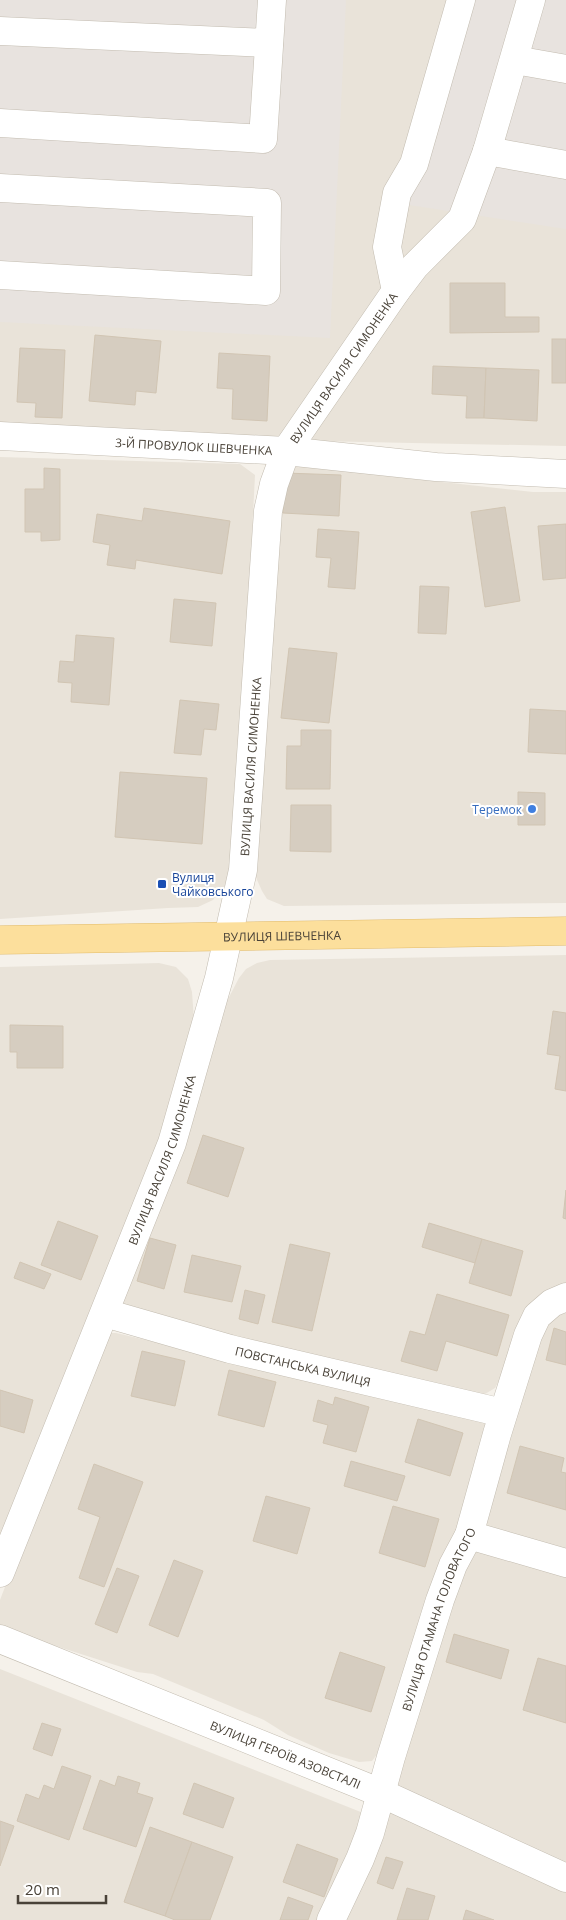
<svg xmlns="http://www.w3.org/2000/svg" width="566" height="1920" viewBox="0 0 566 1920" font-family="'Open Sans',sans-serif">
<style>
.residential{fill:#e9e3d9}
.industrial{fill:#e8e3df}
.building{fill:#d6cdc0;stroke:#d1c5b3}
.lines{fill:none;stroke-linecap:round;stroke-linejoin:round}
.minor-casing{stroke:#c3bcb0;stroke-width:29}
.major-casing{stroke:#e2bc6c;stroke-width:29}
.minor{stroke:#fff;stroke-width:28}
.major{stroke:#fcdf9c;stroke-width:28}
.shop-dot{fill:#3f7fe0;stroke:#fff;stroke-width:2}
.transit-dot{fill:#1a4fb4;stroke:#fff;stroke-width:2}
.labels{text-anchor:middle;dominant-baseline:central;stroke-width:4;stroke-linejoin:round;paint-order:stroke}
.street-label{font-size:12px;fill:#494238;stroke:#fff}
.shop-label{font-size:12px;fill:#366cbe;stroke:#fff;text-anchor:end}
.transit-label{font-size:12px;fill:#164399;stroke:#fff;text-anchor:start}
</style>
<rect width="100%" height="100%" fill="#f5f1ea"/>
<g class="residential">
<path d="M0 0H566V446L266 440 0 431Z"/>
<path d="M0 457 240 464 255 475 236 846 232 866 226 884 213 900 198 907 168 908 0 919Z"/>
<path d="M288 465 533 492H566V903L284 906 267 899 262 891 254 873 274 513Z"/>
<path d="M566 955V1283L545 1294 495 1388 485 1394 477 1396 233 1338 122 1303 227 1001 239 978 246 969 257 963 270 960Z"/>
<path d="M159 963 176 967 188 979 192 992 194 1020 162 1141 0 1554V967Z"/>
<path d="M566 1311V1920H0V1669L386 1822 401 1760 545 1323 558 1314Z"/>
<path d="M108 1333H116L482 1418 486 1424 466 1505 378 1753 372 1761 359 1762 329 1753 288 1735 264 1720 153 1674 137 1672 6 1630 0 1626V1600L58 1448Z"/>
</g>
<g class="industrial">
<path d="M0 0H346L330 338 0 322Z"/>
<path d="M468 0H566V229L409 205Z"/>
</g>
<g class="building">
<path d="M450 283H505V317H539V332L450 333Z"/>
<path d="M95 335 161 341 156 393 136 391 135 405 89 401Z"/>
<rect x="552" y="339" width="14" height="44"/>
<path d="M20 348 65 350 62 418 35 417 36 403 17 402Z"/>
<path d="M219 353 270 356 267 421 232 419 233 389 217 388Z"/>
<path d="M433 366 486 368 484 418H466L467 396 432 394Z"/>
<path d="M486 368 539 370 537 421 484 418Z"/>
<path d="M44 468 60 469V540L41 541V532H25V489H44Z"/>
<path d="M285 473 341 475 339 516 283 513Z"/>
<path d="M505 507 520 601 485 607 471 512Z"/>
<path d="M144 508 230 521 222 574 136 560 135 569 107 565 110 545 93 542 97 514 142 521Z"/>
<path d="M566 524V578L543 580 538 526Z"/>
<path d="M318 529 359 532 355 589 328 587 331 558 316 557Z"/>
<path d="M420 586 449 587 446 634 418 633Z"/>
<path d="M174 599 216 603 212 646 170 642Z"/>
<path d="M76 635 114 638 109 705 71 702 72 683 58 682 60 661 74 662Z"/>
<path d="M289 648 337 653 329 723 281 718Z"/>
<path d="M180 700 219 704 216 730 204 729 201 755 174 753Z"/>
<path d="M530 709 566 711V754L528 752Z"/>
<path d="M301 730H331L330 789H286L287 746H301Z"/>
<path d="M120 772 207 778 202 844 115 837Z"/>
<path d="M518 792 545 793V825H518Z"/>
<path d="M291 805H331V852L290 851Z"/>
<path d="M553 1011 566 1013V1091L555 1089 560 1056 547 1054Z"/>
<path d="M10 1025 63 1026V1068H17V1052H10Z"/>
<path d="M203 1135 244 1148 228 1197 187 1183Z"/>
<path d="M566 1190V1219L563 1218Z"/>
<path d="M58 1221 98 1236 81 1280 41 1265Z"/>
<path d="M429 1223 482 1239 475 1263 422 1247Z"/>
<path d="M150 1238 176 1245 164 1289 137 1281Z"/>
<path d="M482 1239 523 1251 511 1296 469 1283Z"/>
<path d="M290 1244 330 1253 312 1331 272 1322Z"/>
<path d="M192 1255 241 1266 232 1302 184 1292Z"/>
<path d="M20 1262 51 1274 44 1289 14 1278Z"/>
<path d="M245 1290 265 1295 258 1324 239 1319Z"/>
<path d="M437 1294 509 1315 497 1356 446 1341 437 1371 401 1361 410 1331 425 1335Z"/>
<path d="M554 1328 566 1332V1365L546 1360Z"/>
<path d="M142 1351 185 1361 175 1406 131 1396Z"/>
<path d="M229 1370 276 1382 264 1427 218 1415Z"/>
<path d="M0 1390 33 1400 24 1433 0 1426Z"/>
<path d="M335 1397 369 1407 356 1452 323 1443 328 1425 313 1421 318 1400 333 1405Z"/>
<path d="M418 1419 463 1433 450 1476 405 1462Z"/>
<path d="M520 1446 564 1458 561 1472 566 1473V1510L507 1493Z"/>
<path d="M351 1461 405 1476 397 1501 344 1486Z"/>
<path d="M94 1464 143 1482 104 1587 79 1578 100 1517 78 1509Z"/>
<path d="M266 1496 310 1508 297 1554 253 1541Z"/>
<path d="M393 1506 439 1519 425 1567 379 1553Z"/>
<path d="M174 1560 203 1571 178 1637 149 1625Z"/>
<path d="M117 1568 139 1576 117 1633 95 1624Z"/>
<path d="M454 1634 509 1650 501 1679 446 1662Z"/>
<path d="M340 1652 385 1667 371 1712 325 1698Z"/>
<path d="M538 1658 566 1666V1723L523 1710Z"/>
<path d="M42 1723 61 1729 52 1756 33 1749Z"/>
<path d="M62 1766 91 1776 69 1840 17 1821 26 1794 39 1799 44 1785 54 1789Z"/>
<path d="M118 1776 140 1783 137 1793 153 1798 136 1847 83 1829 100 1780 115 1786Z"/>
<path d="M194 1783 234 1798 223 1828 183 1814Z"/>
<path d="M0 1821 14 1826 0 1866Z"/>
<path d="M150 1827 192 1842 165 1916 124 1902Z"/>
<path d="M192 1842 233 1857 210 1920H175L165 1916Z"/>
<path d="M297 1844 338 1859 324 1897 283 1882Z"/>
<path d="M386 1857 403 1862 393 1889 377 1883Z"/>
<path d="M407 1888 435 1896 428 1920H397Z"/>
<path d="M288 1897 313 1906 308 1920H280Z"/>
<path d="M466 1910 494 1920H463Z"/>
</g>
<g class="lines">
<g class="minor-casing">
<g id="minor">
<path d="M0 31 269 43"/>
<path d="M515 60 566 69"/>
<path d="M0 123 263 139 272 0"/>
<path d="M487 151 566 165"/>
<path d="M0 188 267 203 266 291 0 275"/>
<path d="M396 291 387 247 397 193 414 164 461 0"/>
<path id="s1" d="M0 436 286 451 436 467 566 474"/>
<path id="s2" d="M105 1313 230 1349 503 1413"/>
<path d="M469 1535 566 1563"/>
<path id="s3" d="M0 1573 172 1143 219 978 243 870 268 511 274 484 286 451 396 291 415 266 462 219 487 151 531 0"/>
<path id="s4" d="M0 1639 381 1793 566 1878"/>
<path id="s5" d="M331 1920 360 1859 370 1833 391 1757 440 1600 453 1565 469 1535 497 1434 528 1335 537 1316 552 1303 566 1297"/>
</g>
</g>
<g class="major-casing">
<g id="major">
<path id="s6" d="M0 940 566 931"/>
</g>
</g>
<use href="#minor" class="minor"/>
<use href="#major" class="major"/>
</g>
<circle class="shop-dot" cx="532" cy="809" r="5"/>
<rect class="transit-dot" x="157" y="879" width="10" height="10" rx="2.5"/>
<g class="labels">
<g class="street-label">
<text stroke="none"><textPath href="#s3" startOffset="1269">ВУЛИЦЯ ВАСИЛЯ СИМОНЕНКА</textPath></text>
<text stroke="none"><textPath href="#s1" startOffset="194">3-Й ПРОВУЛОК ШЕВЧЕНКА</textPath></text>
<text stroke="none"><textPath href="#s3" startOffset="849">ВУЛИЦЯ ВАСИЛЯ СИМОНЕНКА</textPath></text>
<text stroke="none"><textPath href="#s6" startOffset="282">ВУЛИЦЯ ШЕВЧЕНКА</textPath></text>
<text stroke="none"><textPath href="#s3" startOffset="444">ВУЛИЦЯ ВАСИЛЯ СИМОНЕНКА</textPath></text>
<text stroke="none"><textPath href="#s2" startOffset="205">ПОВСТАНСЬКА ВУЛИЦЯ</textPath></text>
<text stroke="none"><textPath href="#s5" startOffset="320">ВУЛИЦЯ ОТАМАНА ГОЛОВАТОГО</textPath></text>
<text stroke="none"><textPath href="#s4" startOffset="308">ВУЛИЦЯ ГЕРОЇВ АЗОВСТАЛІ</textPath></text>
</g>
<g class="shop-label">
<text x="522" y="809">Теремок</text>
</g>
<g class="transit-label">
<text x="172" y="877">Вулиця<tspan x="172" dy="14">Чайковського</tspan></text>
</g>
</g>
<path d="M18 1895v8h88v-8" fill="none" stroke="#494238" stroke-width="2.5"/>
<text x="25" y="1895" font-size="15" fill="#494238" stroke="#ffffff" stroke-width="4" paint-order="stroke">20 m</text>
</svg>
